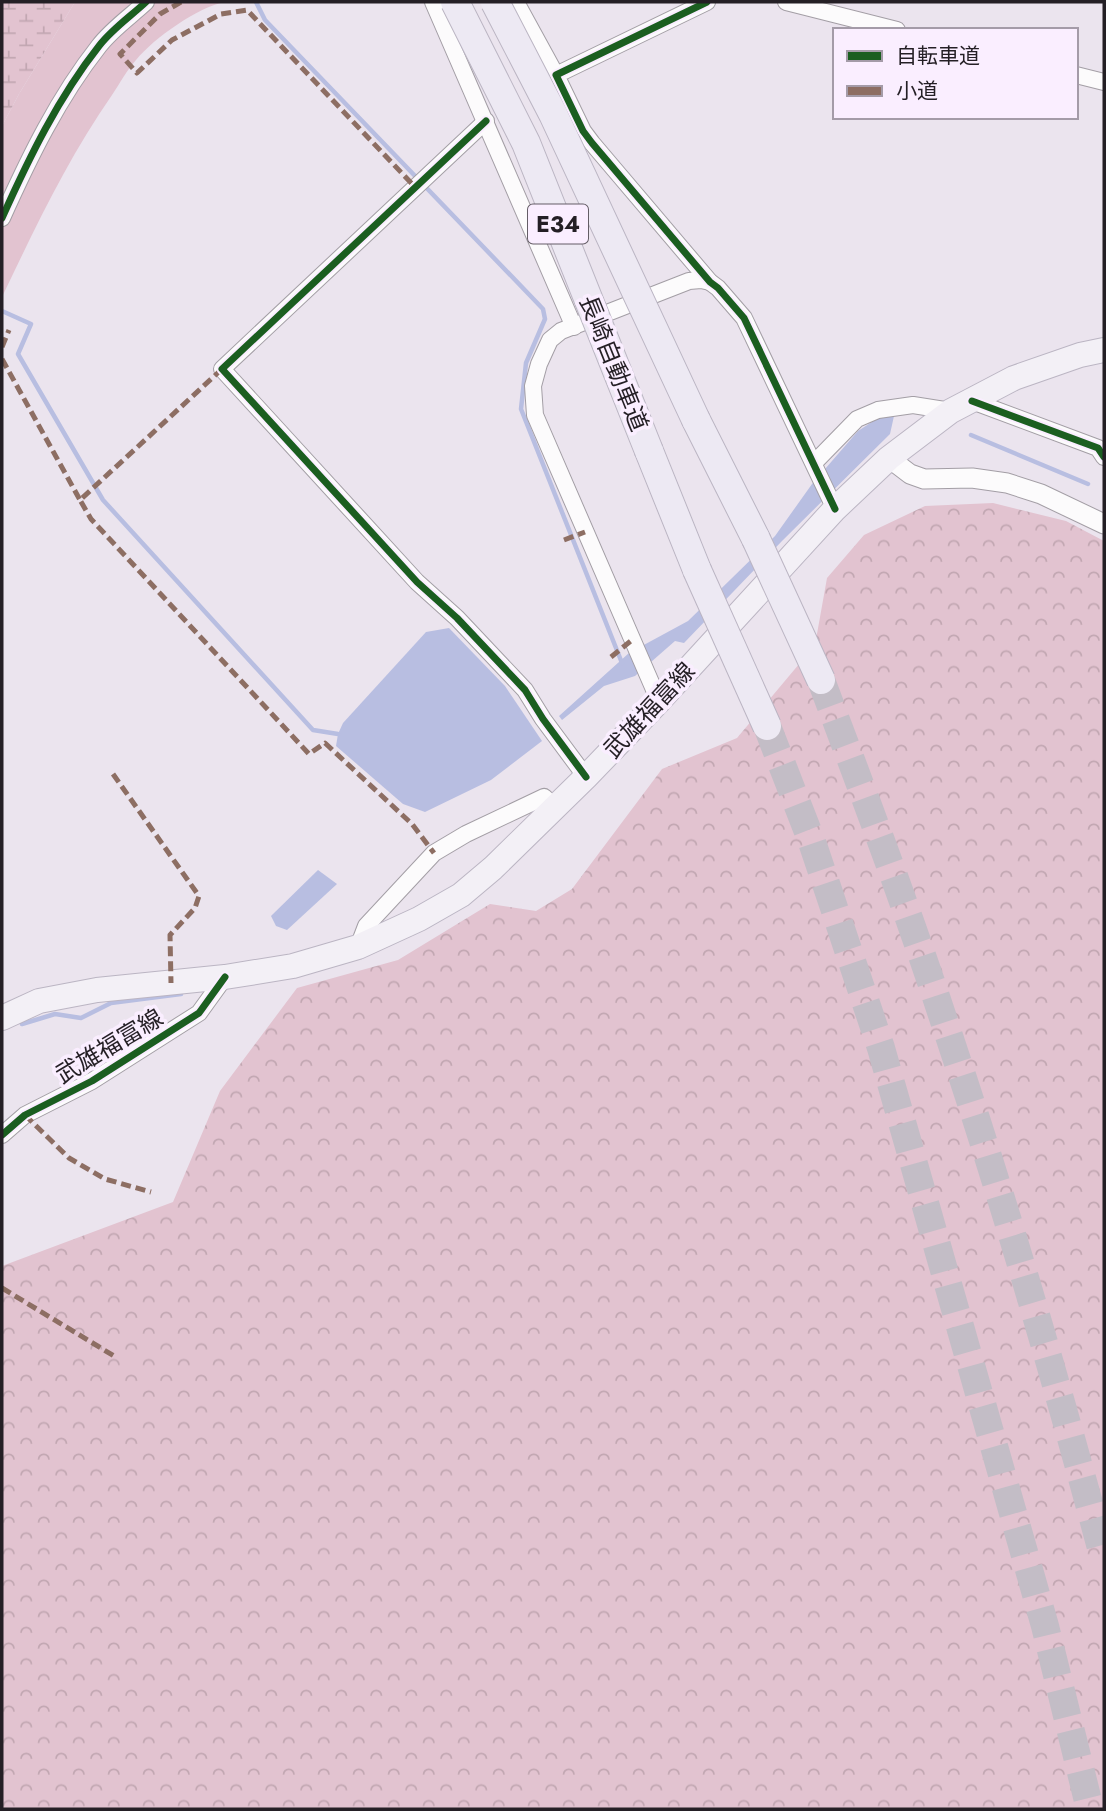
<svg xmlns="http://www.w3.org/2000/svg" width="1106" height="1811" viewBox="0 0 1106 1811" font-family="Jost,'Noto Sans JP',sans-serif">
<style>
.grass{fill:#e2c3d0}
.forest{fill:url(#forest-crowns)}
.wetland{fill:url(#wetland-marsh)}
.water{fill:#b8bee1}
.lines{fill:none;stroke-linecap:round;stroke-linejoin:round}
.stream{stroke:#b8bee1;stroke-width:4.5}
.motorway-tunnel{stroke:#c3bdc6;stroke-width:28;stroke-dasharray:28 14;stroke-linecap:butt}
.minor-casing{stroke:#a39ea5;stroke-width:18}
.tertiary-casing{stroke:#a39ea5;stroke-width:21}
.primary-casing{stroke:#bbb5c3;stroke-width:26}
.motorway-casing{stroke:#bbb5c3;stroke-width:30}
.minor{stroke:#fcfbfc;stroke-width:16}
.tertiary{stroke:#fcfbfc;stroke-width:19}
.primary{stroke:#f3f0f6;stroke-width:24}
.motorway{stroke:#ede9f3;stroke-width:28}
.motorway-bridge-casing{stroke:#bbb5c3;stroke-width:30;stroke-linecap:butt}
.motorway-bridge{stroke:#ede9f3;stroke-width:28}
.quiet{stroke:#8d6e63;stroke-width:5;stroke-dasharray:10 5;stroke-linecap:butt}
.cycleway-casing{stroke:#faeeff;stroke-width:11}
.cycleway{stroke:#1b5e20;stroke-width:7}
.labels{text-anchor:middle;dominant-baseline:central;stroke-width:7;stroke-linejoin:round;paint-order:stroke}
.shield{fill:#faeeff;stroke:#645d66;stroke-width:2}
.shield-label{font-size:23px;font-weight:bold;fill:#241f25}
.street-label{font-size:24px;fill:#241f25;stroke:#faeeff}
</style>
<defs>
<pattern id="forest-crowns" width="20" height="18" patternUnits="userSpaceOnUse" patternTransform="scale(1.75)"><rect width="20" height="18" fill="#e2c3d0"/><path d="M2 6a3 3 0 1 1 6 0M12 15a3 3 0 1 1 6 0" fill="none" stroke="#c2a7b2"/></pattern>
<pattern id="wetland-marsh" width="20" height="14" patternUnits="userSpaceOnUse" patternTransform="scale(1.75)"><rect width="20" height="14" fill="#e2c3d0"/><path d="M1 5h8M5 5V1M11 12h8M15 12V8" fill="none" stroke="#c2a7b2"/></pattern>
</defs>
<rect width="100%" height="100%" fill="#ebe4ee"/>
<path class="grass" d="M75 2H225C198 7 154 38 136 60 127 70 120 83 112 95 68 158 35 228 2 297V126L19 94Z"/>
<path class="forest" d="M993 503 1066 521 1104 541V1809H2V1266L173 1202 220 1091 297 988 398 960 490 904 536 911 572 889 662 769 737 738 815 645 827 578 864 535 925 506Z"/>
<path class="wetland" d="M2 2H75L19 94 2 126Z"/>
<g class="water">
<path d="M894 416 890 434 782 541 684 643 675 641 635 676 604 686 562 720 559 716 629 653 688 621 775 536 812 484 858 431 878 418Z"/>
<path d="M449 628 505 686 542 741 491 780 425 812 403 804 336 746 338 734 343 723 426 632Z"/>
<path d="M318 870 337 884 287 930 276 926 271 916Z"/>
</g>
<g class="lines">
<g class="stream">
<path d="M256 2 265 20 543 309 545 319 526 363 521 409 622 663"/>
<path d="M2 311 31 324 18 354 103 500 313 730 338 734"/>
<path d="M971 435 1088 484"/>
<path d="M22 1024 55 1014 81 1018 111 1003 181 994"/>
</g>
<g class="motorway-tunnel">
<path d="M821 680C864 795 908 910 946 1027 1005 1203 1056 1380 1104 1559"/>
<path d="M767 726 812 842 881 1048 1045 1626 1090 1809"/>
</g>
<g class="minor-casing">
<g id="minor">
<path d="M433 2 574 327"/>
<path d="M516 2 556 75"/>
<path d="M707 2 556 75 583 131 592 143 710 282 718 288 744 318 835 509"/>
<path d="M786 2 897 30"/>
<path d="M1076 75 1104 82"/>
<path d="M486 121 222 369 417 582 457 618 525 690 543 719 586 777"/>
<path d="M2 218C29 158 58 98 99 46 112 29 131 16 146 2"/>
<path d="M972 401 1098 448 1104 457"/>
<path d="M814 463 857 419 878 410 913 405 951 411"/>
<path d="M659 701 535 415 533 386 539 364 550 340 561 331 689 281 701 280 710 282"/>
<path d="M358 947 366 926 434 853 466 834 544 797 555 807"/>
<path d="M2 1135 25 1115 92 1081 199 1013 225 977"/>
</g>
</g>
<g class="tertiary-casing">
<path id="tertiary" d="M889 458 910 474 924 479 972 478 1007 483 1041 494 1104 524"/>
</g>
<g class="primary-casing">
<path id="primary" d="M2 1018 39 1001 97 990 225 977 293 966 358 947 419 919 461 895 493 868 586 777 659 701 835 509 889 458 951 411 1014 378 1080 355 1104 350"/>
</g>
<g class="motorway-casing">
<g id="motorway">
<path d="M696 420 756 539"/>
<path d="M649 451 697 570"/>
</g>
</g>
<use href="#minor" class="minor"/>
<use href="#tertiary" class="tertiary"/>
<use href="#primary" class="primary"/>
<use href="#motorway" class="motorway"/>
<g class="motorway-bridge-casing">
<g id="motorway-bridge">
<path d="M455 2 526 143 649 451"/>
<path d="M495 2 553 114 696 420"/>
<path d="M756 539 821 680"/>
<path d="M697 570 767 726"/>
</g>
</g>
<use href="#motorway-bridge" class="motorway-bridge"/>
<g class="quiet">
<path d="M181 2 160 14 120 54 137 73 172 40 221 14 247 10 415 187"/>
<path d="M2 347 9 330"/>
<path d="M2 359 80 500"/>
<path d="M222 369 80 500 91 519 309 754 325 743 412 824 434 853"/>
<path d="M564 540 585 532"/>
<path d="M611 657 632 640"/>
<path d="M113 774 199 896 195 908 170 935 171 983"/>
<path d="M25 1115 69 1158 105 1179 151 1192"/>
<path d="M2 1288 114 1356"/>
</g>
<g class="cycleway-casing">
<g id="cycleway">
<path d="M707 2 556 75 583 131 592 143 710 282 718 288 744 318 835 509"/>
<path d="M486 121 222 369 417 582 457 618 525 690 543 719 586 777"/>
<path d="M2 218C29 158 58 98 99 46 112 29 131 16 146 2"/>
<path d="M972 401 1098 448 1104 457"/>
<path d="M2 1135 25 1115 92 1081 199 1013 225 977"/>
</g>
</g>
<use href="#cycleway" class="cycleway"/>
</g>
<g class="labels">
<rect class="shield" x="528" y="204.5" width="60" height="39" rx="5"/>
<g class="shield-label">
<text x="558" y="224">E34</text>
</g>
<g class="street-label">
<text transform="translate(614 363) rotate(68)">長崎自動車道</text>
<text transform="translate(649 710) rotate(-47)">武雄福富線</text>
<text transform="translate(109 1046) rotate(-31)">武雄福富線</text>
</g>
</g>
<rect width="1106" height="1811" fill="none" stroke="#241f25" stroke-width="7"/>
<rect x="833" y="28" width="245" height="91" fill="#faeeff" stroke="#a49ba8" stroke-width="2"/>
<rect x="847" y="51" width="35" height="10" fill="#1b5e20" stroke="#a49ba8" stroke-width="2"/>
<text x="896" y="63" font-size="21" fill="#241f25">自転車道</text>
<rect x="847" y="86" width="35" height="10" fill="#8d6e63" stroke="#a49ba8" stroke-width="2"/>
<text x="896" y="98" font-size="21" fill="#241f25">小道</text>
</svg>
